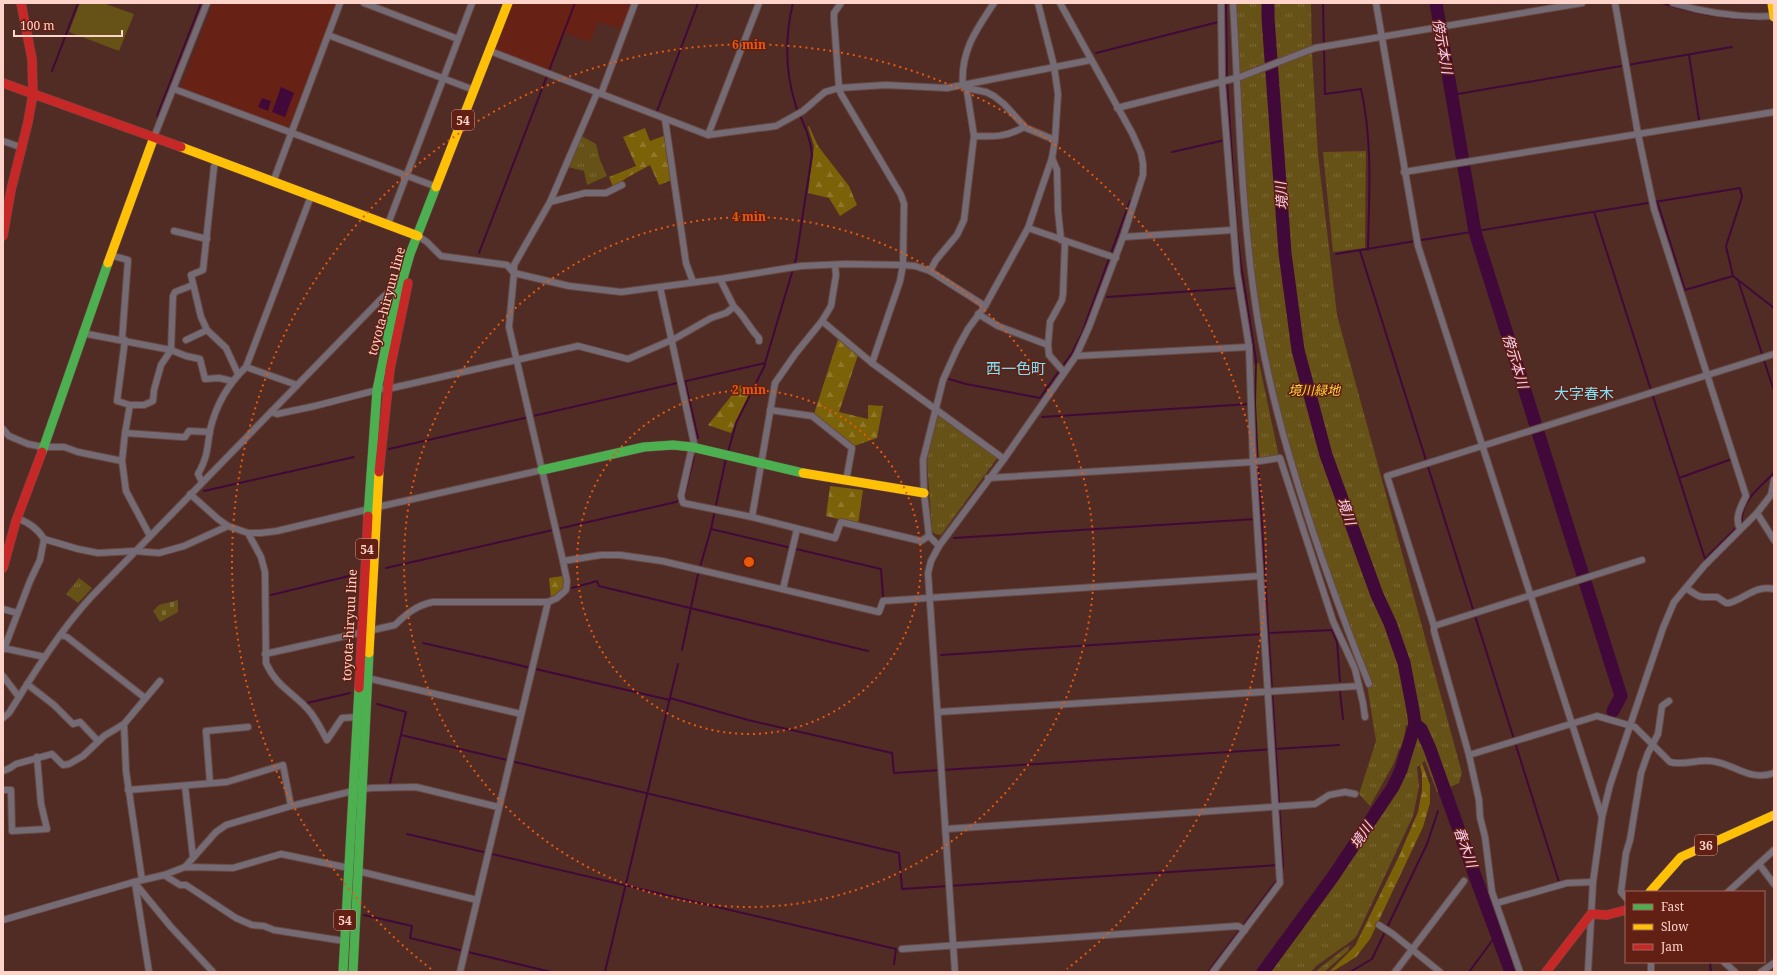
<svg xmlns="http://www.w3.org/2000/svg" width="1777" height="975" viewBox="0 0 1777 975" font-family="'Noto Serif','Noto Sans JP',serif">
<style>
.built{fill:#682215}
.grass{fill:url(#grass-tufts)}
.forest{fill:url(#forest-firs)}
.cemetery{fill:url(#cemetery-stones)}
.pitch{fill:#665217}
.water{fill:#410939}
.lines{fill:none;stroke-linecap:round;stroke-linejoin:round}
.stream{stroke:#410939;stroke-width:2}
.river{stroke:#410939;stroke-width:13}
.street-casing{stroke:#684943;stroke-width:8}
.fast-casing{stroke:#684943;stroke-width:10}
.slow-casing{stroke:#684943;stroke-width:10}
.jam-casing{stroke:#684943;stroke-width:10}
.street{stroke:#756b74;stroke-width:6}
.fast{stroke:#4caf50;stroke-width:9}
.slow{stroke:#ffc107;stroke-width:9}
.jam{stroke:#c62828;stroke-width:9}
.ring{fill:none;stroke:#e8590c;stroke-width:2;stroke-dasharray:2 4}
.labels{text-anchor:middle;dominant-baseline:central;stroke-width:3;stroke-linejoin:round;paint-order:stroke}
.shield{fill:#621f13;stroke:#ce9d93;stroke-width:1}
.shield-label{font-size:12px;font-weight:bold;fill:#fdd3ca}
.street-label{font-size:13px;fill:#fdd3ca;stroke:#621f13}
.park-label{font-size:13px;font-style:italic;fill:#fed43b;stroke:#621f13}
.water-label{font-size:14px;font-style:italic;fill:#facff2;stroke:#621f13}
.quarter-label{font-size:15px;fill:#7ce3f8;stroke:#621f13}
.centre{fill:#e8590c;stroke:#621f13;stroke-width:2}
.ring-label{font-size:12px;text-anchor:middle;font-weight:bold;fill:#e8590c;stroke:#621f13;stroke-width:3;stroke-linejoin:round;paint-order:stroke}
</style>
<defs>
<pattern id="grass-tufts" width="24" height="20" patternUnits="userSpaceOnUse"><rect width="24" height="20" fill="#665217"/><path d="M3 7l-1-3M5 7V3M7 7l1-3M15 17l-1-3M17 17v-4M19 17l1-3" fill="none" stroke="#7d6a37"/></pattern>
<pattern id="forest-firs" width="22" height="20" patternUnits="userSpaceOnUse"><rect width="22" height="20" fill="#7b6108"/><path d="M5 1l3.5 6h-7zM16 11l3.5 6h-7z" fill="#8f772b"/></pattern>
<pattern id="cemetery-stones" width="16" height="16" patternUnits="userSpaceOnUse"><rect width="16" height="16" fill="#665217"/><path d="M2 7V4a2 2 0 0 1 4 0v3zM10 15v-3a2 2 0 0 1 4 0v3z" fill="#7d6a37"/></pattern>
</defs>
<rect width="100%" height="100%" fill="#502c25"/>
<g class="built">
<path d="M213 3H336L290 125 286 127 181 87Z"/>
<path d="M513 3H633L623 30 598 22 590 42 565 33 549 72 497 52 495 50Z"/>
</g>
<g class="grass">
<path d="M1234 3H1311L1312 54 1318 155 1337 315 1462 773 1459 783 1448 788 1427 732 1406 725 1403 747 1399 749 1394 763 1370 806 1359 794 1376 741 1367 685 1289 456 1259 344 1241 208Z"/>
<path d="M580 135 596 144 600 160 607 176 587 185 584 171 568 167Z"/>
<path d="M1366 151 1365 248 1333 252 1323 152Z"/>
<path d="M1259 363 1279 457 1255 459 1253 394 1254 364Z"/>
<path d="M937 413 998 457 941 535 935 534 932 531 927 461Z"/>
<path d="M79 578 92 588 78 603 66 594Z"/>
<path d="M1421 734 1442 790 1437 792 1425 761 1417 767 1419 787 1413 816 1357 935 1354 939 1316 966 1311 972H1270L1303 929 1305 921 1312 911 1361 845 1397 789 1411 753 1412 743 1415 735Z"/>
<path d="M1350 946 1348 951 1324 972H1315L1345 948Z"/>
</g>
<g class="forest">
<path d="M809 126 818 146 849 186 857 205 840 216 829 198 808 193 814 146 808 127Z"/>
<path d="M645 128 650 141 666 135 672 180 659 185 650 165 628 177 613 187 609 177 636 166 623 137Z"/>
<path d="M838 339 858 355 839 412 868 419V405L883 406 877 438 854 446 814 414Z"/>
<path d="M740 385 751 391 731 433 708 425Z"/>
<path d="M830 486 863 490 858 524 826 516Z"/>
<path d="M563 576 564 588 555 598H551L549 578Z"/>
<path d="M1422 763 1430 785V803L1423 827 1370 939 1356 957 1335 970 1329 972 1355 946 1399 856 1418 812 1422 790V774L1420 766Z"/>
</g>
<path class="cemetery" d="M178 600V612L160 622 153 611 159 605Z"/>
<path class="pitch" d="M80 3H103L134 14 119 51 69 32Z"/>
<g class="water">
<path d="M281 87 294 93 285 117 272 112Z"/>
<path d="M262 98 271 101 268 111 258 107Z"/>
</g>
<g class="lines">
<g class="stream">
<path d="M1226 3 1227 83 1237 231 1241 265 1256 361 1255 403 1258 465 1283 865 1282 874"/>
<path d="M1323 3 1325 94 1361 89C1373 142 1369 196 1368 250"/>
<path d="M1662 3C1696 14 1730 21 1766 19"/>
<path d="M1096 53 1226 20"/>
<path d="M1689 55 1699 120"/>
<path d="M52 71 78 3"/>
<path d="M1452 95 1732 47"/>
<path d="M657 111 698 3"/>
<path d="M157 116 201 3"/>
<path d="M1172 152 1225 140"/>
<path d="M1657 201 1685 290 1733 276"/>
<path d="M1594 212 1705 559 1742 522C1740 502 1760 487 1773 474L1774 470"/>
<path d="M1360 251 1559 882"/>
<path d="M479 253 575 3"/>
<path d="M1336 254 1740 188 1742 197 1726 246 1733 276 1774 308"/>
<path d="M1738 280 1774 391"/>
<path d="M1107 297 1238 288"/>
<path d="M949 379 966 384 1040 398 1072 353 1082 333 1130 201"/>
<path d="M685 381 698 438"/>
<path d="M1042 417 1250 404"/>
<path d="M389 449 765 363 796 259 812 155C811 143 807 131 802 120 800 114 796 109 795 103 785 70 785 36 793 3"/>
<path d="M728 452 736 423 765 365V363"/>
<path d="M1679 478 1732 459"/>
<path d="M204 491 354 457"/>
<path d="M711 529 881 569 883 596"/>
<path d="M954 538 1256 519"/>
<path d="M386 568 676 502 684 497 694 457"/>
<path d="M572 588 597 581 599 586 868 651"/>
<path d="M271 595 357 574"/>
<path d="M1269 633 1332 630 1337 642 1340 681"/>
<path d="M423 643 670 700"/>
<path d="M682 650 698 574 711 529 726 458"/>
<path d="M941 655 1263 634"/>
<path d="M1340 692 1343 719"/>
<path d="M670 698 748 720 892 753 894 773 1339 745"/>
<path d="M307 703 350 693"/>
<path d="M377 704 406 712 390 783"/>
<path d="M401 735 899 853 902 889 1278 865"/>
<path d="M407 834 896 949 894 964"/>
<path d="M364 915 412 926 410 938 551 972"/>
<path d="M605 972 678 664"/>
<path d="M1208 972 1278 879"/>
<path d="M1350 972 1372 959 1427 844 1438 811"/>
<path d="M1469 972 1497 934"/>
<path d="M1711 972 1710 963 1713 962"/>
</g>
<g class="river">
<path d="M1436 3 1475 232 1621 696 1613 711"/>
<path d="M1415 724 1421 729 1430 749 1478 884 1511 972"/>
<path d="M1263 972 1332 878 1393 787 1401 770 1415 724 1413 710 1404 663 1390 623 1377 595 1326 455 1298 350 1285 253 1268 18V3"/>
</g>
<g class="street-casing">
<g id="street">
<path d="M364 3 458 39"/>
<path d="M841 3 834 13V20L839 88 841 94 901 195 904 204 903 265 900 281 872 363"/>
<path d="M1233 3C1239 110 1241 216 1258 321 1270 395 1291 465 1314 535 1331 585 1349 635 1369 684"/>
<path d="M1376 3 1418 246 1602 817"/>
<path d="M1615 3 1638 134 1654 209 1746 496C1741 506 1734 518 1740 529"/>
<path d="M1673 3C1706 13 1739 18 1774 16"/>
<path d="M328 35 474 90"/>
<path d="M490 51 708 135 776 126 803 111 825 92 839 88 885 85 947 88 1091 60"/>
<path d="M963 86C960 52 976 30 994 3"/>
<path d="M966 88 986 92 994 96 1004 104 1026 128 1055 140"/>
<path d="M174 89 437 187"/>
<path d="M601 94 635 3"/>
<path d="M1117 108 1240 77 1315 48 1582 3"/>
<path d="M665 119 686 263 693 282"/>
<path d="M708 135 759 3"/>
<path d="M974 136C993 137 1007 137 1024 127"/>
<path d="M154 137 207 3"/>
<path d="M3 141 23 148"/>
<path d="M1052 158 1057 170 1058 211 1061 240"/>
<path d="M216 161 214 167 203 270 191 275 201 317 207 330 226 348 238 374"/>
<path d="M1404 172 1774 112"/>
<path d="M273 182 340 3"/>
<path d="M550 202 585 193H606L622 185"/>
<path d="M388 224 472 3"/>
<path d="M1028 228 1116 258"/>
<path d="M174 231 207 239"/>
<path d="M418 236 427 242 441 256 507 265 514 273V265L550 202 597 93"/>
<path d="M1123 237 1233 230"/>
<path d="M110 255 128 260 122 340"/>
<path d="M930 271 936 260 957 235 964 220 974 136 966 85"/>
<path d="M660 287 695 448"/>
<path d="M734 307C744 315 749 328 759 338V341"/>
<path d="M978 314 998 326 1048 345"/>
<path d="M822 321 872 363 1004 459"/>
<path d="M82 333 171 350 186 356 200 359 205 379 219 378 232 381"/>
<path d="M125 340 117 401 130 405 125 433 122 461 126 491 150 536"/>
<path d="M186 340 207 330"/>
<path d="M1076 356 1249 347"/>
<path d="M246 367 297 385"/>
<path d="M1064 372 1049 355 1048 345 1050 322 1062 300 1063 294 1065 241"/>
<path d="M130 405H144L153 401 154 390 161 365 171 350 173 296 175 292 193 285"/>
<path d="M770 410 812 416 852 448 846 481"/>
<path d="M271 412 277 414 315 406 377 390 392 388 578 346 628 359 676 338 711 318 726 313 734 307 720 279"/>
<path d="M3 429 9 436 28 444 43 447H64L78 452 122 461"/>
<path d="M125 433 182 437H185L189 431 210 432"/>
<path d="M692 447 681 496 683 503 752 517 835 538 841 522 921 541 929 536"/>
<path d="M988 478 1253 462 1280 458 1333 621 1355 669 1363 703 1365 717"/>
<path d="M202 482 198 474C208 456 207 449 210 430 216 405 228 384 246 367L311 196"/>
<path d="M190 494 218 519 228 526 248 533H261L277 531 369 509 542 470"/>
<path d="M1757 513 1774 540"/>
<path d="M752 517 775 383 796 353 822 321 831 306 836 275 835 265"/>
<path d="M17 518C29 523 37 528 44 539"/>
<path d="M248 533 261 557 265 572 266 663C277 688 295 693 311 713 317 721 322 731 327 740L342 718 357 717"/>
<path d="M939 546 929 536 924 493 923 460 943 380 957 349 968 329 985 306 1028 228 1052 158 1055 140 1058 94 1054 66 1038 3"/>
<path d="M563 561 601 555H620L662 561 879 612 883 601 1260 576"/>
<path d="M1686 588C1702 599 1699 597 1717 597L1726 603H1729C1746 598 1755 585 1774 589"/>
<path d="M783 589 797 529"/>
<path d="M3 609 17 613"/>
<path d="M1434 626 1642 560"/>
<path d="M61 635 67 637 145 698"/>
<path d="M3 648 45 657"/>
<path d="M4 649 30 581 40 560 44 539 78 549 98 553 135 551 159 553 184 546 228 526"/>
<path d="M265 654 395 625C406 614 417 605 433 602H548L557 598 566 590 567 581 563 561 509 327 514 273 569 286 621 292 720 279 801 266 845 264 903 265 915 266 930 271 985 306"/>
<path d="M3 676 19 697"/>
<path d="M367 678 521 714"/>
<path d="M27 684 54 705 73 724 80 722 98 741"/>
<path d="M938 712 1359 686"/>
<path d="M3 718 9 713C34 673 59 632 91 597L383 297 401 282"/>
<path d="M124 724 160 681"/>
<path d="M1469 755 1597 716 1635 727 1670 762C1684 766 1697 759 1711 761 1734 763 1748 782 1774 773"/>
<path d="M3 771 10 768 16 764 52 754 63 765 69 764 83 756 104 736 124 724 126 771 142 880"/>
<path d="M210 783 206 731 248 727"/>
<path d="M185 786 193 857"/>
<path d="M3 790H11L12 831 47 829 41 804 37 757"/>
<path d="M128 790 227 782 283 765 291 806"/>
<path d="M946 829 1315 804 1329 795 1345 792 1355 794"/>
<path d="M1759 864 1774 884"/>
<path d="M185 867 216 832 226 825 291 806 353 791 371 788 416 787 498 807"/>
<path d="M358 871 477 900"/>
<path d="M164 875 180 885H186L236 918 252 925 264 926 274 930 344 941"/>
<path d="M134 882 171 927 213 972"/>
<path d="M135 883 149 972"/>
<path d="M1728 892 1774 850"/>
<path d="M1626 898 1621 892 1626 853 1630 840 1641 773 1648 753 1658 734 1662 706 1669 701"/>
<path d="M1497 903 1567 883 1593 882"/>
<path d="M3 920 134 882 164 875 185 867 233 868 281 854 349 868"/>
<path d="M1379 925 1393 934 1440 972"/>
<path d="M902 949 1238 926 1245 930"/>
<path d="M1651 962V972"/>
<path d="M1724 962 1735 972"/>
<path d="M460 972 548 602"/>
<path d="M955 972 928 573 931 561 939 546 1004 459 1076 356 1089 327 1123 237 1143 175V164L1141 153 1132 133 1060 3"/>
<path d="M1213 972 1280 883 1253 462 1249 347 1237 273 1222 82 1221 3"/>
<path d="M1395 972 1464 881"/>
<path d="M1520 972 1492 892 1485 837 1480 817 1479 800 1469 755 1434 631V626L1387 476 1774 354"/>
<path d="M1588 972 1593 882 1602 817 1610 785 1663 628 1674 602 1704 566 1757 513 1771 495 1774 480"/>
<path d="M1761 972 1774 963"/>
</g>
</g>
<g class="fast-casing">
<g id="fast">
<path d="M42 452 108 263"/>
<path d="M542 470 644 447 673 445 692 447 803 473"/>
<path d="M368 516 377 390 392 317 410 254 436 187"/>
<path d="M343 972 359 688"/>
<path d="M353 972 369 653"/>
</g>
</g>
<g class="slow-casing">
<g id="slow">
<path d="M1772 3 1774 17"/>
<path d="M181 147 418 236"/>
<path d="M436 187 508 3"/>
<path d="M108 263 154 137"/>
<path d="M803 473 924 493"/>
<path d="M369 653 379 472"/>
<path d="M1650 892 1681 857 1774 815"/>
</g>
</g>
<g class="jam-casing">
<g id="jam">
<path d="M3 83 181 147"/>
<path d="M3 236 11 190 28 122 33 94 32 59 21 3"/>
<path d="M379 472 390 369 408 283"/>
<path d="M3 568 16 521 42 452"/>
<path d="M359 688 368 516"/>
<path d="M1546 972 1591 914 1607 915 1626 910"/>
</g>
</g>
<use href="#street" class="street"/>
<use href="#fast" class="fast"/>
<use href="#slow" class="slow"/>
<use href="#jam" class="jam"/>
</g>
<g class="ring">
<circle cx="749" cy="562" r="172"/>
<circle cx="749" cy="562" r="345"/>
<path d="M431 969A517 517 0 1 1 1067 969"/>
</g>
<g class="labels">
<g class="shield">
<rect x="452" y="110" width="22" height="20" rx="3"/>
<rect x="356" y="539" width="22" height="20" rx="3"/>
<rect x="1695" y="835" width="22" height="20" rx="3"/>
<rect x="334" y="910" width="22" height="20" rx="3"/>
</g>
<g class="shield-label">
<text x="463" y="120">54</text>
<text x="367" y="549">54</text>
<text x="1706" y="845">36</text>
<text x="345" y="920">54</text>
</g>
<g class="street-label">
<text transform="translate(386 301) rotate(-75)">toyota-hiryuu line</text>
<text transform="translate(349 625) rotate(-87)">toyota-hiryuu line</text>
</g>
<g class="park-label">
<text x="1314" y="390">境川緑地</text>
</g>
<g class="water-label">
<text transform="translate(1443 46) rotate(80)">傍示本川</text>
<text transform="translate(1281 196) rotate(-94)">境川</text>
<text transform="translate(1516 361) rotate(73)">傍示本川</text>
<text transform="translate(1347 511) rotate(70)">境川</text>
<text transform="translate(1361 835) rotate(-56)">境川</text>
<text transform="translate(1466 847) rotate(70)">春木川</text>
</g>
<g class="quarter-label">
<text x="1016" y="368">西一色町</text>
<text x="1584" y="393">大字春木</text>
</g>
</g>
<circle cx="749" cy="562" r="6" class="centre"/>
<g class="ring-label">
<text x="749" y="49">6 min</text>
<text x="749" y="221">4 min</text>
<text x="749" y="394">2 min</text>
</g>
<rect width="1777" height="975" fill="none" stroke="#fdd3ca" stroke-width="8"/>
<rect x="1625" y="891" width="140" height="72" fill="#621f13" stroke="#a0675c"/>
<rect x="1633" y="904" width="20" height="6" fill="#4caf50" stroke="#a0675c"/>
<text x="1661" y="911" font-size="12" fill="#fdd3ca">Fast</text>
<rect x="1633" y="924" width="20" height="6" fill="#ffc107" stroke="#a0675c"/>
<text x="1661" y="931" font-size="12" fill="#fdd3ca">Slow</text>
<rect x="1633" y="944" width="20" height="6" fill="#c62828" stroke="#a0675c"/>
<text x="1661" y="951" font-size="12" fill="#fdd3ca">Jam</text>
<path d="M14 30v6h108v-6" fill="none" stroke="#fdd3ca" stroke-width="2"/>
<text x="20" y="30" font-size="12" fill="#fdd3ca" stroke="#621f13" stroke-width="3" paint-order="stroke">100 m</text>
</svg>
